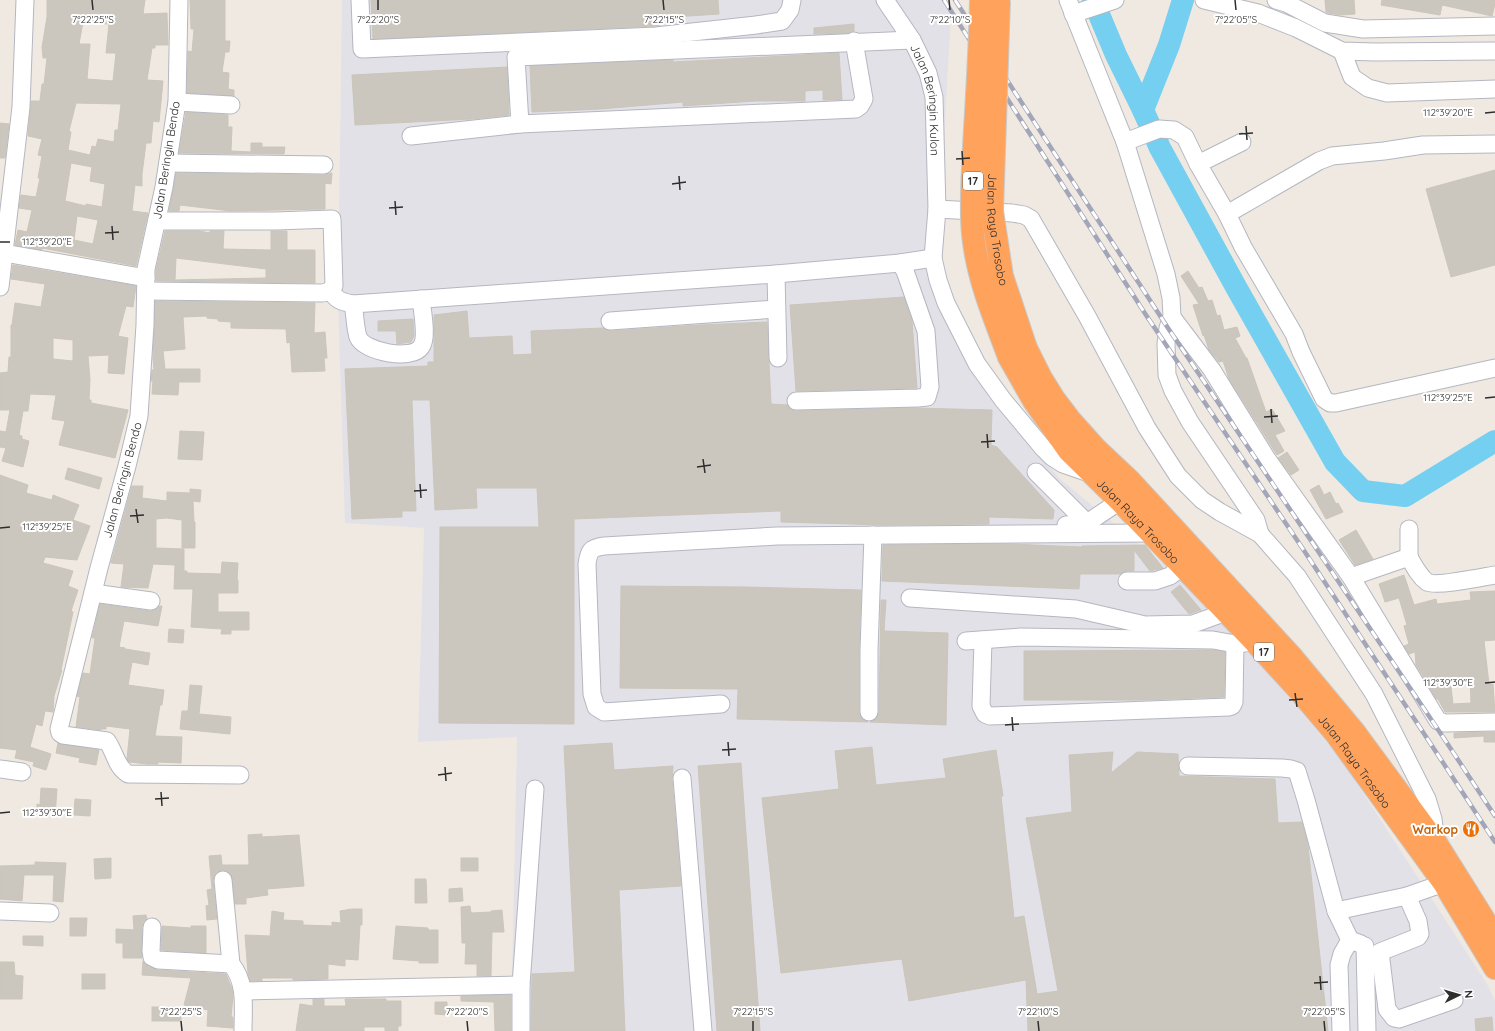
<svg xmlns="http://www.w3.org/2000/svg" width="1495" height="1031" viewBox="0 0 1495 1031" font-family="Quicksand,sans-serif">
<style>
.industrial{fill:#e3e1e8}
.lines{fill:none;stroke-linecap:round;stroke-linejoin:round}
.river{stroke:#75cff0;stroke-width:22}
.building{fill:#cbc7bf;stroke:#cbc5ba;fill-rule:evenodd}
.minor-casing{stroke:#b4b7c1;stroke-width:19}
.highway-casing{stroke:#c9c9c9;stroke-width:24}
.minor{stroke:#fff;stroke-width:17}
.highway{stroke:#ffa35c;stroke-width:22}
.rail-casing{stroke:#a3a6b8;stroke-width:4.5}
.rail{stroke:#fff;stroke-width:3;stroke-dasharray:9;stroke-linecap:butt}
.highway-bridge-casing{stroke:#c9c9c9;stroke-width:24;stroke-linecap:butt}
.highway-bridge{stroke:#ffa35c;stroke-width:22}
.ticks{fill:none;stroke:#2e2e2e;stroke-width:1.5}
.labels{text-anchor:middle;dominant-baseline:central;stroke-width:4;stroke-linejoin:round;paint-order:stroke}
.shield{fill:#fff;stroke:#6d6d6d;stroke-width:1}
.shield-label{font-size:11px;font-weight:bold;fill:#2e2e2e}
.street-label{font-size:12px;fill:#2e2e2e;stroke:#fff}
.food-label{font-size:12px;font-weight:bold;fill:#c56008;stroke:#fff;text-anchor:end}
.ticks-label{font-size:10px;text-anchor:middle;fill:#2e2e2e;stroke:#fff;stroke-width:4;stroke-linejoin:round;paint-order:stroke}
</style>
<rect width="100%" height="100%" fill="#efe9e1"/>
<path class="industrial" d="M342 0H942L951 13 942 176 929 264 994 399 1059 478 1207 600 1343 762 1487 984 1495 1001V1031H511L517 737 418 742 424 528 345 523 338 299Z"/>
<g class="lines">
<g class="river">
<path d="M1093 0 1116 55 1143 110"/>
<path d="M1183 0 1169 45 1143 110 1160 148 1236 287 1335 462 1363 491 1405 496 1495 441"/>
</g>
</g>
<g class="building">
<path d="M47 0H145L143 14 167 13 168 45H155V48H152L147 80 163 81 159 122 153 121 151 143H146L142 174V186L135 185 132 211 148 213 136 266 42 248V250L15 245 18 230 27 232 32 210 19 208 21 195 36 197 40 178H38L42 156 38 155 42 139 28 136 31 101H40L42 84H44L47 58H43L42 47 47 17ZM83 22 109 24 106 53H116L113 81 87 79 90 44H79ZM76 103 121 104 118 130H115L114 142 98 139 96 147 92 146 90 155 68 150 71 132 69 131ZM71 163 92 167 90 181 105 184 102 207 86 204V206L65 201ZM77 216 98 220 93 244 74 240Z"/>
<path d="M190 0H225V41H230L229 52H225L222 72 229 73 228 89 234 90V96L187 93 188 51 192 52 194 29H191Z"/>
<path d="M371 0H718L719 14 659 18V26H655L373 39Z"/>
<path d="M1325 0H1354L1355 14 1341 15 1328 13 1326 12Z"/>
<path d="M1382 0H1495V4L1492 16 1442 5 1440 15 1381 5Z"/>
<path d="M854 24V31L849 33 814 34V28Z"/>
<path d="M839 53 842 100H823V90L805 91V101H755L683 106V102L601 109 532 112 530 66 673 60V62Z"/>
<path d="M507 67 509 115 472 119 355 125 352 75Z"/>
<path d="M186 112 228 115V127H232L231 151 251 152V143H262V147H285L284 154 179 153Z"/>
<path d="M0 123 9 124 5 158H0Z"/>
<path d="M1495 170V265L1451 277 1426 189Z"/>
<path d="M176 173 324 175 332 173 331 184 325 183V209L231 211 180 205 179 211H169Z"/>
<path d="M165 231H199L210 233V231H224L223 249 271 250V231H287V250H315V283L156 281V270ZM176 258 266 269V278L175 280Z"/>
<path d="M13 265 136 286 133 307 126 306 118 336 128 338 124 374 108 373 109 355 88 356 90 380 89 400H91V403L128 410 115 458 59 445 65 421 52 419 56 395 30 394 28 411H23L19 435 22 436V439L29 441 23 467 2 461 6 448 0 447V431L6 432 10 410H0V373L8 372 9 357H11V325H12L15 303 41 307 45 284 11 279ZM53 338 73 340V361L53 359Z"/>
<path d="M1188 271 1199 288 1202 287 1208 301 1212 300 1217 316 1220 315 1224 330 1237 327 1240 336 1235 338 1246 358H1247L1266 412 1272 409 1285 431 1275 435 1284 451 1277 455 1229 379 1223 361 1219 362 1209 350 1204 335 1203 336 1193 305 1199 304 1181 276Z"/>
<path d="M904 297 912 321 917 388 796 391 790 305Z"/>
<path d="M155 301 315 303 314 333 325 332 327 358H324L325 371 292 372 290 342 287 343 286 329 231 328V322L218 321V319L207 318V316L183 317 185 349 163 351 165 369H200V382H179L178 395 152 394 153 381H151L152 370H154L153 358Z"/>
<path d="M467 311 469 338 512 336 513 355 532 354 531 331 603 328 611 331 700 325 767 322 771 404 787 405 791 410 796 411 913 408 992 410 991 445 997 447 1054 510 1053 519 989 517V524L884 525 781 522V511L574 519V724L439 723 440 527H539L537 488H476L477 508 435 510 430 400H412L416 511H402V517L352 519 345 369 428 366V362H434V315Z"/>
<path d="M413 319 414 336 411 342 397 344 396 331H378V321Z"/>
<path d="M180 431 204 432 202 460 178 459Z"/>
<path d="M1287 452 1299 470 1291 475 1278 458Z"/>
<path d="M68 468 102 478 99 489 65 479Z"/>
<path d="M0 475 28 485 26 493 52 500 53 495 79 505 73 520 90 526 77 560 45 557 43 563 73 571 68 586 78 590 71 611 73 612 61 670H62L54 696 53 712 45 711 42 726 36 724 30 747 51 754 46 770 33 766 34 762 15 758 17 750 0 748Z"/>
<path d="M1319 485 1324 495 1330 492 1336 504 1338 503 1343 512 1326 519 1310 490Z"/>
<path d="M132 486H143L142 498 167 501V492L190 493V489L201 490 200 502 193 501 194 522H195V548H182V520L167 518 156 519V548L184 549V571H187V573L221 574 222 562 238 563 237 580H238V593H218V612H249V630H231V634H221L222 629 191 627 193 589H174L175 565 153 564 148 588 121 587 124 564 111 563Z"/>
<path d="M1356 530 1373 559 1355 565 1339 540Z"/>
<path d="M1009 544 1082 547V546L1145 545 1163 568 1150 571 1134 550V571H1127L1121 574H1080L1079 589 882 581 883 545Z"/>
<path d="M1404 575 1414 605 1436 599 1437 604 1471 600 1470 592 1495 591V640L1484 641 1489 684H1493L1495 712H1445L1438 699H1436L1428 685 1427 678H1424L1416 665 1415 652 1409 654 1404 646 1409 644 1404 626 1407 625 1399 598 1385 602 1379 584ZM1470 678 1471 703 1453 704 1450 679Z"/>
<path d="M1180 585 1201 610 1189 614 1171 592Z"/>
<path d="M621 586 746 587 861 590 859 650V712L861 717 864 720 868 722 737 719 738 689 620 688Z"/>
<path d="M881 600H886L884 631 948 633 946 725 870 722 874 720 877 717 879 712Z"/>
<path d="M100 604 150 611 155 610 160 606H162L158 626 124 621 119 647 125 648V649L150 653 148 665 132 662 128 685 164 690 162 705H160L155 736 182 737 181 763 158 762V764H147L129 762 127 759 130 729 106 726V729H101V730L76 727 80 697 77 696 83 673 90 674 95 638H92Z"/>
<path d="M169 629 184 630 183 643 168 642Z"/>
<path d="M1215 650 1225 652 1224 697 1142 700H1024V651Z"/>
<path d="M190 685 202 686 199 714 231 717 230 734 180 729 182 711H188Z"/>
<path d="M1495 732V742H1484V736L1454 738V733Z"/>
<path d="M58 743 99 750 96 765 79 762 80 758 56 753Z"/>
<path d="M612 743 614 770 673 766 672 779 681 886 619 890 625 1031H531L532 974 575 972 564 746Z"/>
<path d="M872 747 876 785 946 778 943 759 996 750 1003 796H1001L1014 918 1024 916 1037 994 1058 991 1026 818 1072 812 1069 755 1113 752 1111 773 1137 752 1178 754 1179 776 1275 779 1278 823 1302 822 1308 846 1328 1031H1028L1026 980 909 1001 902 959 781 973 762 798 839 789 835 751Z"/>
<path d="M741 763 760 1031H717L698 766Z"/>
<path d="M41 788 57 789 55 816 37 815V804L40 805Z"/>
<path d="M75 799 91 800 90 816 74 815Z"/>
<path d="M262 834V837L299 835 304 886 267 889 268 895 246 898V904H235L231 875 227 871 222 870 217 872 214 876 213 881 217 919 207 920 206 906 209 905 207 890 212 889 209 856 221 855 222 865H249L248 835Z"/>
<path d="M111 858V878L95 879 94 859Z"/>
<rect x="461" y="858" width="17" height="13"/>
<path d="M35 862 66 863 63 902 53 901 54 875H24L22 901 0 899V866L35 865Z"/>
<path d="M415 879H426L427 903H415Z"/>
<path d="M462 888 463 901 449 902V889Z"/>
<path d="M470 906 471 913 491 912V911L502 910 504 932H492L491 976H477V964H465L466 943H462L461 907Z"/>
<path d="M352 909H362V925H360L358 960 345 959V966L328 964V979L293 980V978H262V981H250L248 973 245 935 270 936 272 911 284 913 283 920 303 921V925L332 926V922L341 923 340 911Z"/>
<path d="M146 915 147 919 143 922 142 927V958H123V943H116V929L134 930 133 916Z"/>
<path d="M70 918H87L86 936H70Z"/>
<path d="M162 926 191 928V926H206V953L161 950Z"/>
<path d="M396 926 428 928V930H438V963H419V961L393 959Z"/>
<path d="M23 936H43V946L23 945Z"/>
<path d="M143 961 148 966 157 970 226 974 232 989 233 997 231 1017H233V1028L207 1026 208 1010 184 1005 191 978 142 975Z"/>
<path d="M0 962H14L15 975 23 976 22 999H0Z"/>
<rect x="82" y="974" width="23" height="15"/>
<path d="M511 995V1031H495L494 1002 461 1001V996Z"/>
<path d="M313 999H324V1006H346L345 999H386V1001H401V1026H398V1031H385V1027H364V1031H296L300 1004 313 1006Z"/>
<path d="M435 1002H447V1015L435 1014Z"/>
<rect x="152" y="1007" width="29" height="14"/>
<path d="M1492 1017 1493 1031H1476L1475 1019Z"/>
</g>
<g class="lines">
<g class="minor-casing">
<g id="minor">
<path d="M179 0 177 102 164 187 146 269 145 325 139 416 127 466 99 568 59 729 60 733 63 735 107 741C115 752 116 767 128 774L240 775"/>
<path d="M360 0 362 49 656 36 756 25 782 21 790 10 792 0"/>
<path id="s1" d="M885 0 912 40 928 73 934 97 937 209 933 258 938 280 946 303 977 364 1003 400 1043 448 1052 457 1063 464 1089 473"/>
<path d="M1068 0 1125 142 1166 274 1171 298 1172 317 1168 328 1166 344 1167 375 1173 391 1190 422 1256 520 1260 534"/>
<path d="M1204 0 1258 13 1296 28 1342 51 1375 52 1495 51"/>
<path d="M1276 0 1286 3 1325 23 1363 29 1495 26"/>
<path d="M1073 14 1115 0"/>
<path d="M1342 51 1352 77 1368 88 1387 93 1495 89"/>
<path d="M177 102 231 105"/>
<path d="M520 124 516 57 912 40"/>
<path d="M411 136 520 124 856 109 860 106 864 99 854 41"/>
<path d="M1125 142 1159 129 1174 130 1185 137 1198 164 1227 214 1243 247 1294 334 1301 352 1324 399 1330 403H1336L1495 368"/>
<path d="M168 163 324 165"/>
<path d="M1198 164 1242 142"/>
<path d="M937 209 1012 213 1024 215 1031 219 1087 316 1147 428 1178 476 1202 500 1220 512 1260 534 1297 576 1374 694 1427 799 1433 819 1436 843"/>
<path d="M1227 214 1319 161 1332 156 1384 151 1423 145 1495 144"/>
<path d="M4 253 146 278"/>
<path d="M776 274 778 358"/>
<path d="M0 287 21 107 25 0"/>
<path d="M331 290C335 300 342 302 353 304L776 274 900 263 933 258"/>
<path d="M146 291 322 293 328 292 334 286 332 219 275 221H157"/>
<path d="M353 304C355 314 355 327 358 337 364 352 412 361 421 347 428 338 422 310 421 299"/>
<path d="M1172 317 1212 370 1267 459 1351 577 1438 721 1445 723 1495 722"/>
<path d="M610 321 776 309"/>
<path d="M796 401 918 398 927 397 930 387 926 331 905 271 900 263"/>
<path d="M1036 472 1087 523"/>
<path d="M1066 525 1087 523 1120 501"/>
<path d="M1409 529V557"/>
<path d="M1351 577 1409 557C1414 566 1419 576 1427 582 1436 587 1483 577 1495 575"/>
<path d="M1127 581H1155L1170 576 1183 566"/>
<path d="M93 593 151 601"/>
<path d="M910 598 1076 609 1145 625 1193 624 1226 612"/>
<path d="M983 640 981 706 985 714 990 716 1229 707 1232 706 1234 702 1235 644"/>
<path d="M966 641 1021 637 1213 640 1235 644 1245 643"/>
<path d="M721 704 604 712 596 707 592 694 587 564C589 551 590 548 604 546L777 536 1151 533"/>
<path d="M869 712V650L873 535"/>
<path d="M1188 766 1282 768 1291 769 1297 771 1306 800 1336 911 1407 896 1444 883"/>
<path d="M0 769 22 772"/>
<path d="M682 778 703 1031"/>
<path d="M223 880 231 964"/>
<path d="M1407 896 1418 921 1420 934 1418 937 1380 952 1387 1009 1394 1018 1399 1019 1454 1000"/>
<path d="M0 911 50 913"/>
<path d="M1336 911 1350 940 1361 944"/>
<path d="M152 927 151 951 152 957 158 960 231 964C247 983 243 1008 243 1031"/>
<path d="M1365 946 1367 1031"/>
<path d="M243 991 521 985"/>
<path d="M521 1031V985L535 789"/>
<path d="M1341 1031 1339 965 1342 954 1350 940"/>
</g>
</g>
<g class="highway-casing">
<g id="highway">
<path d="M1026 348 1041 378 1054 399 1070 420 1096 449 1130 481 1291 656 1355 733 1436 843 1495 937"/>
<path id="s2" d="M1009 357 1034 401 1069 451 1120 501 1255 642 1297 688 1336 734 1444 883 1495 968"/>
</g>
</g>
<use href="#minor" class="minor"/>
<use href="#highway" class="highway"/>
<g class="rail-casing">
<g id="rail">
<path d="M944 0 1146 315 1303 549 1495 842"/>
<path d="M955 0 1168 328 1445 740 1495 816"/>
</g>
</g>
<use href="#rail" class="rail"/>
<g class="highway-bridge-casing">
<g id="highway-bridge">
<path d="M981 0C980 49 977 97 974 146 973 175 970 205 973 234 977 277 994 317 1009 357"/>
<path id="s3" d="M999 0 992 211 1002 276 1026 348"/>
</g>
</g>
<use href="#highway-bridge" class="highway-bridge"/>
</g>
<path class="ticks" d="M92 0 93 10M378 0V10M663 0 664 10M949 0 950 10M1235 0 1236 10M1485 113 1495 112M1246 126 1247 140M1239 134 1253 133M962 151 963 165M956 159 970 158M679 176 680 190M672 184 686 182M395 201 396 215M389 208 403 207M112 226 113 240M105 233 119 232M0 242H10M1485 398 1495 397M1271 409 1272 423M1264 417 1278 416M987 434 988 448M981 442 995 441M703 459 705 473M697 467 711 465M420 484 421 498M414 491 427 490M136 509 138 523M130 516 144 515M0 528 10 527M1485 683 1495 682M1295 693 1297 707M1289 700 1303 699M1012 717 1013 731M1005 725 1019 724M728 742 729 756M722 750 736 749M445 767 446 781M438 775 452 773M161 792 162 806M155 799 169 798M0 813 10 812M1320 976 1321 990M1314 983 1328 982M181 1021 182 1031M467 1021 468 1031M753 1021V1031M1038 1021 1039 1031M1324 1021 1325 1031"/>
<defs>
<g id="restaurant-disc" transform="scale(0.9)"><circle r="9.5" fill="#e8710a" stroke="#fff"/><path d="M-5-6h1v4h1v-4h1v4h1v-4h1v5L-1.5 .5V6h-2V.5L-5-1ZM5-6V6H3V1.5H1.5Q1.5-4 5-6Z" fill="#fff"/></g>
</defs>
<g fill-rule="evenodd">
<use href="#restaurant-disc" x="1471" y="829"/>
</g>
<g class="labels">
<g class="shield">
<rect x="963" y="172" width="20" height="18" rx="3"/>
<rect x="1254" y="643" width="20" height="18" rx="3"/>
</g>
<g class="shield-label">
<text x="973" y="181">17</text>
<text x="1264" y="652">17</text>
</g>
<g class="street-label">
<text stroke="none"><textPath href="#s1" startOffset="111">Jalan Beringin Kulon</textPath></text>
<text transform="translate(166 160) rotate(-81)">Jalan Beringin Bendo</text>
<text stroke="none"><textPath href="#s3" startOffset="230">Jalan Raya Trosobo</textPath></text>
<text transform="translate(122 480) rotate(-75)">Jalan Beringin Bendo</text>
<text stroke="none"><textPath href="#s2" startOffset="210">Jalan Raya Trosobo</textPath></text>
<text stroke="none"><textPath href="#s2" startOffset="534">Jalan Raya Trosobo</textPath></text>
</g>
<g class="food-label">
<text x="1458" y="829">Warkop</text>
</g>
</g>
<g class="ticks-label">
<text x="93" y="23">7°22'25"S</text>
<text x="378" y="23">7°22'20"S</text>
<text x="664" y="23">7°22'15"S</text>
<text x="950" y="23">7°22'10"S</text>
<text x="1236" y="23">7°22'05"S</text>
<text x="1448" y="116">112°39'20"E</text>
<text x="47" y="245">112°39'20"E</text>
<text x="1448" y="401">112°39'25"E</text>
<text x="47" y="530">112°39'25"E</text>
<text x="1448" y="686">112°39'30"E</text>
<text x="47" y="816">112°39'30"E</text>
<text x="181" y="1015">7°22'25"S</text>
<text x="467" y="1015">7°22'20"S</text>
<text x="753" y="1015">7°22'15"S</text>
<text x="1038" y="1015">7°22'10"S</text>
<text x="1324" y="1015">7°22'05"S</text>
</g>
<g transform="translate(1459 995) rotate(85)" stroke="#ffffff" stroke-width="3" paint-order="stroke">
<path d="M0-3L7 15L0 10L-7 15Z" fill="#2e2e2e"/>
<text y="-6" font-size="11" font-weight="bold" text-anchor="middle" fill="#2e2e2e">N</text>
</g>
</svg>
